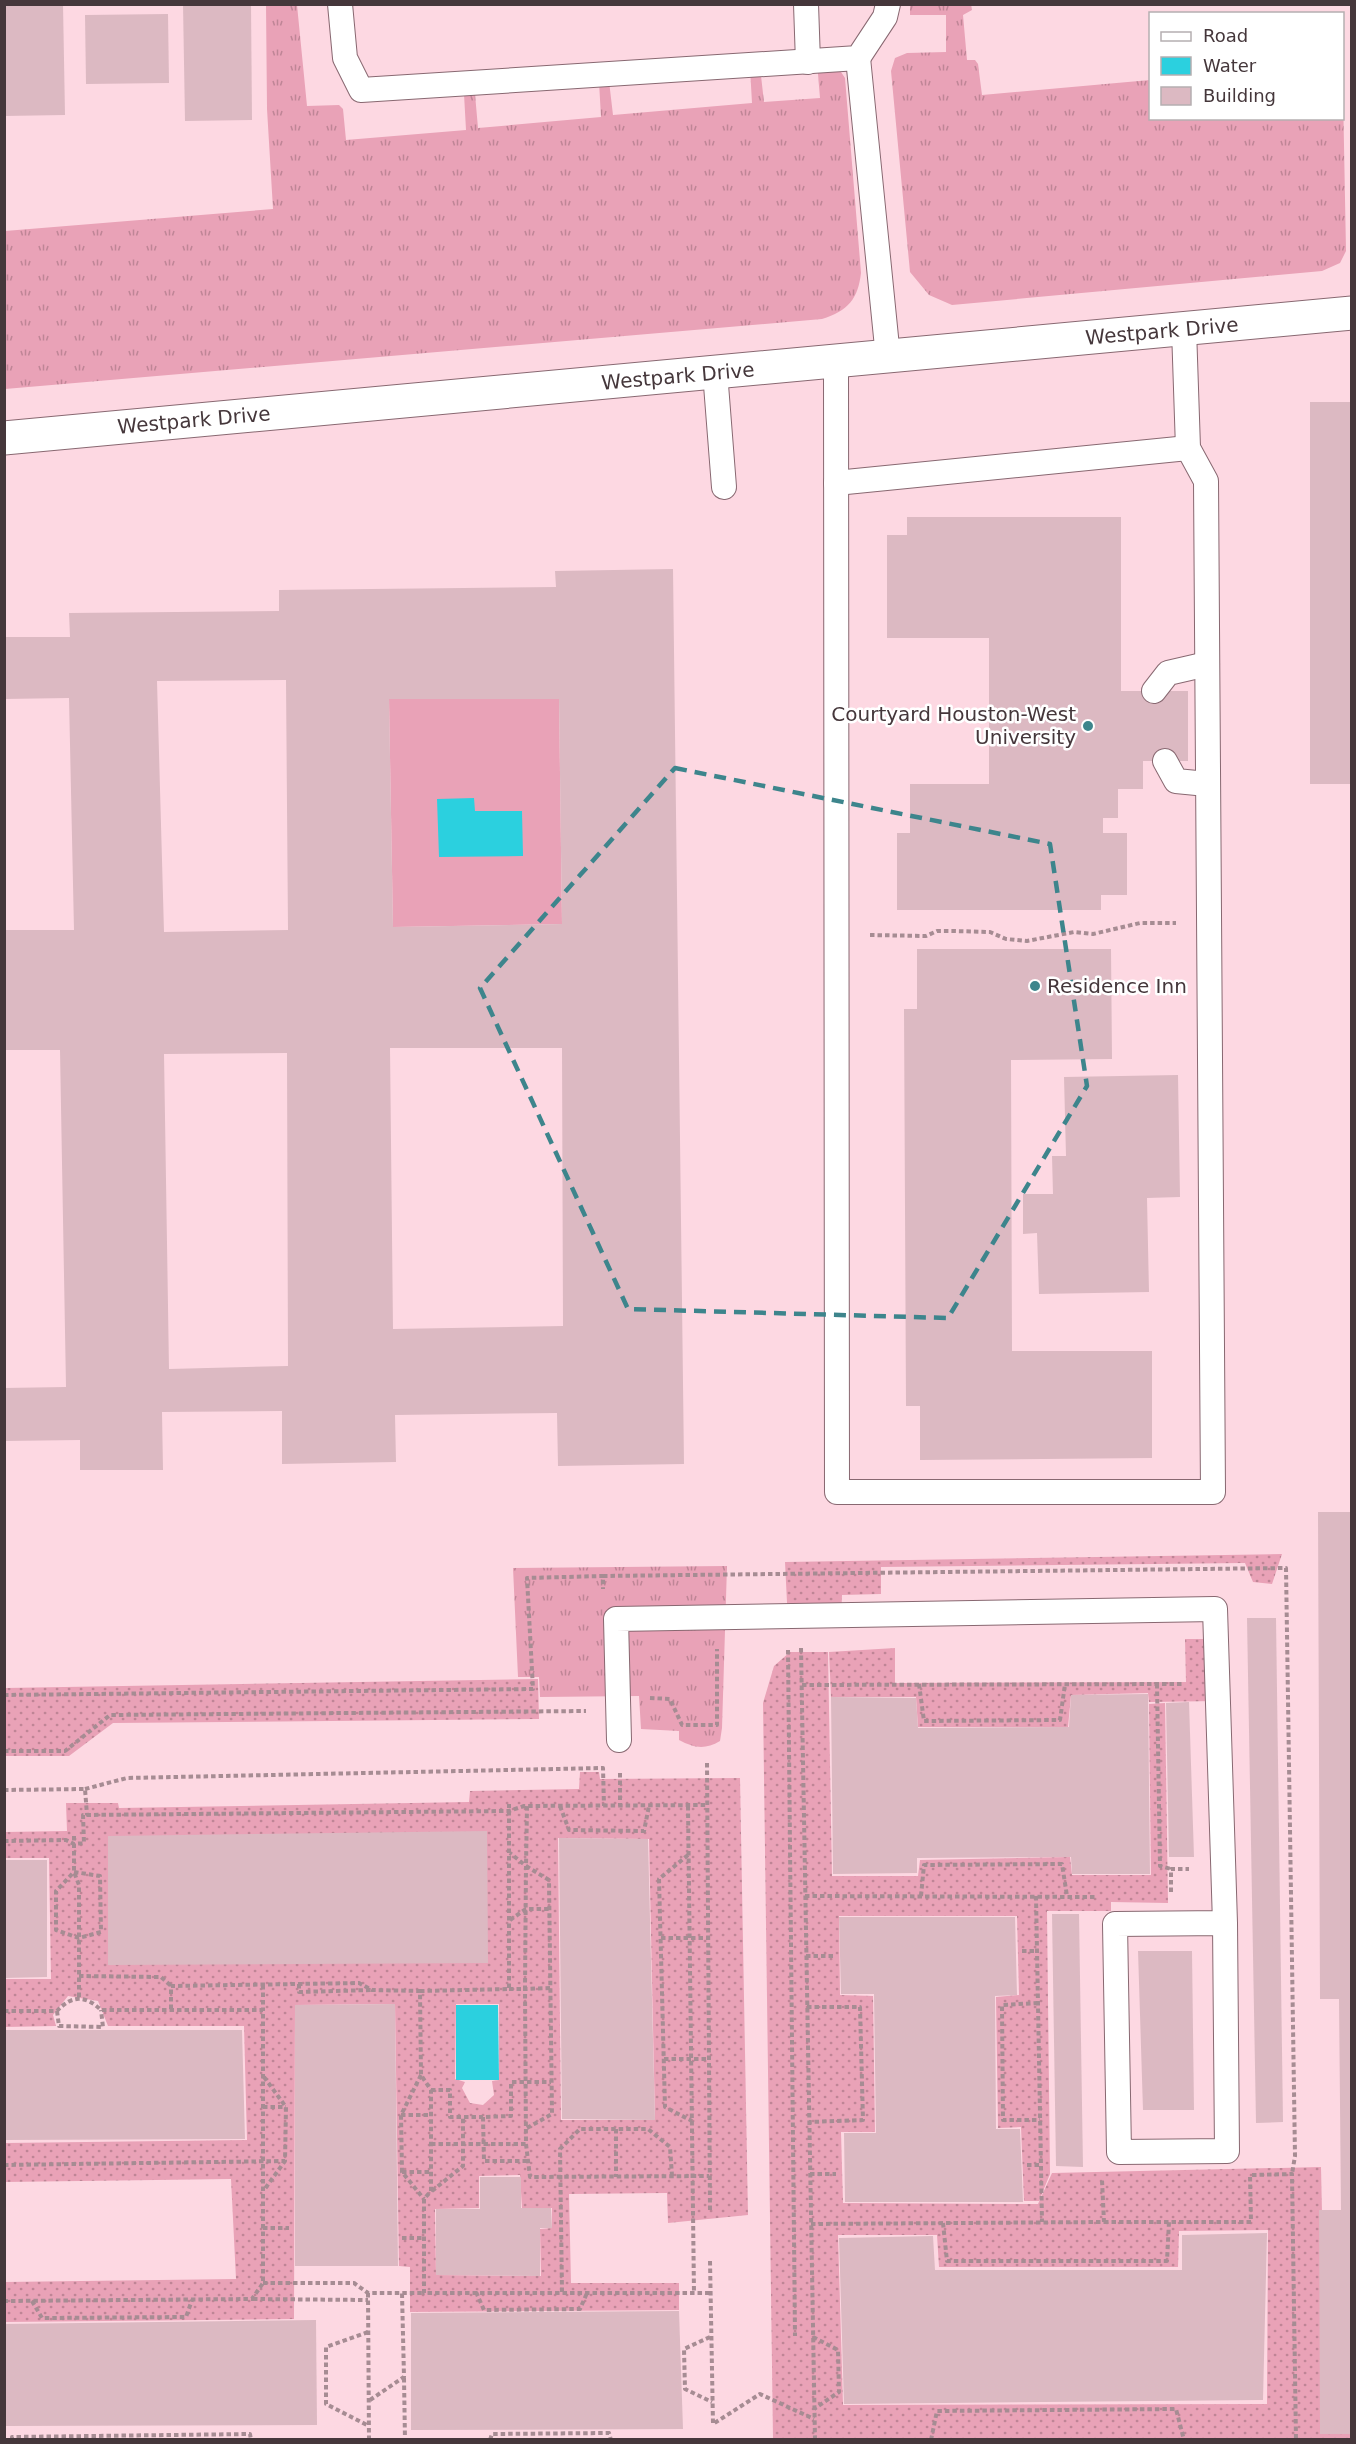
<svg xmlns="http://www.w3.org/2000/svg" width="1356" height="2444" viewBox="0 0 1356 2444" font-family="'DejaVu Sans',sans-serif">
<style>
.grass{fill:url(#grass-tufts)}
.garden{fill:url(#garden-dots);fill-rule:evenodd}
.pitch{fill:#e9a2b7}
.water{fill:#2bd0df}
.building{fill:#dcb9c2;fill-rule:evenodd}
.lines{fill:none;stroke-linecap:round;stroke-linejoin:round}
.lane-casing{stroke:#886871;stroke-width:26}
.secondary-casing{stroke:#886871;stroke-width:35}
.path{stroke:#a68c93;stroke-width:4;stroke-dasharray:4.5 3;stroke-linecap:butt}
.lane{stroke:#fff;stroke-width:24}
.secondary{stroke:#fff;stroke-width:33}
.marked{fill:none;stroke:#3d858c;stroke-width:4.5;stroke-dasharray:12 8;stroke-linejoin:round}
.poi-dot{fill:#3d858c;stroke:#fff;stroke-width:2}
.labels{text-anchor:middle;dominant-baseline:central;stroke-width:5;stroke-linejoin:round;paint-order:stroke}
.street-label{font-size:20px;fill:#45373b;stroke:#fff}
.poi-label{font-size:20px;fill:#45373b;stroke:#fff;text-anchor:end}
</style>
<defs>
<pattern id="grass-tufts" width="24" height="20" patternUnits="userSpaceOnUse" patternTransform="scale(1.5)"><rect width="24" height="20" fill="#e9a2b7"/><path d="M3 7l-1-3M5 7V3M7 7l1-3M15 17l-1-3M17 17v-4M19 17l1-3" fill="none" stroke="#bf8596"/></pattern>
<pattern id="garden-dots" width="8" height="8" patternUnits="userSpaceOnUse" patternTransform="scale(1.5)"><rect width="8" height="8" fill="#e9a2b7"/><path d="M2 2h.1M6 6h.1" fill="none" stroke="#bf8596" stroke-width="1.8" stroke-linecap="round"/></pattern>
</defs>
<rect width="100%" height="100%" fill="#fdd8e2"/>
<g class="grass">
<path d="M971 4 972 10 963 15 967 60H975L978 64 982 95 1150 80V118H1342L1343 92 1346 251 1340 263 1322 271 952 305 929 295 910 272 891 71 895 58 907 53 946 52V15H910V5Z"/>
<path d="M266 5H297L307 106 339 105 343 109 346 140 466 130 464 94H475L478 128 601 117 599 82 609 81 613 115 752 103 750 68 760 67 764 102 820 98 817 62 839 69 845 78 861 273C858 299 848 311 822 319L5 389V231L273 209 267 109Z"/>
<path d="M727 1566 722 1728 720 1741C705 1750 694 1748 679 1740V1731L641 1729 639 1696 540 1697 539 1677H518L513 1568Z"/>
</g>
<g class="garden">
<path d="M1282 1554 1272 1584 1253 1582 1245 1563 881 1567V1594L842 1595 841 1622 788 1623 785 1562Z"/>
<path d="M1185 1639H1215L1217 1701 1149 1702 1148 1693 1071 1695 1068 1727H918L916 1697H831L829 1652 895 1648V1683L1186 1682Z"/>
<path d="M790 1652H828L832 1876H918L920 1860 1070 1857 1072 1875H1151L1149 1704 1165 1703 1168 1903 1111 1902V1911H1047L1050 2174 1039 2201H1024L1021 2127 998 2128 996 1997 1019 1995 1017 1916H839L840 1995 873 1996 875 2132H841L843 2203 1038 2204 1052 2173 1321 2167 1326 2391 1351 2392V2439H773L763 1703 774 1666ZM1268 2230 1267 2404 843 2405 838 2235H937L939 2267H1178L1179 2231Z"/>
<path d="M538 1679 539 1719 113 1723 69 1756H5V1688Z"/>
<path d="M580 1772H599L600 1779 740 1778 748 2215 668 2223 667 2193 569 2194 571 2283H679V2310L410 2312V2267L399 2266 395 2004 295 2005 294 2319 5 2322 4 2282 236 2279 231 2179 5 2182V2143L247 2140 244 2026H108L98 2001 68 1996 53 2015 56 2026 5 2027V1979H51L49 1858H5V1832L67 1831 66 1803H118L119 1808 469 1802 470 1791 579 1789ZM558 1838 649 1839 655 2120H561ZM456 2004H499V2080L492 2081 494 2095 483 2105 470 2103 462 2088 465 2082 455 2079ZM520 2175 522 2208H552V2228L540 2229 541 2276 436 2275 435 2209 479 2208V2176Z"/>
</g>
<path class="pitch" d="M389 699H559L562 924 393 927Z"/>
<g class="water">
<path d="M474 798 475 811H522L523 856 439 857 437 799Z"/>
<path d="M456 2005H498L499 2080H456Z"/>
</g>
<g class="building">
<path d="M4 4H63L65 115 4 116Z"/>
<path d="M183 4H251L252 120 185 121Z"/>
<path d="M168 14 169 83 86 84 85 15Z"/>
<rect x="1310" y="402" width="42" height="382"/>
<path d="M907 517H1121V691H1188V761H1143V789H1118V818H1103V833H1127V895H1101V910H897V833H910V784H989V638H887V535H907Z"/>
<path d="M673 569 684 1464 558 1466 557 1413 395 1415 396 1462 282 1464V1411L162 1412 163 1470H80V1440L4 1441V1388L66 1387 60 1050H4V930H74L69 698 4 699V637H70L69 613 279 611V590L556 587 555 571ZM286 680 288 930 164 932 157 681ZM389 699H559L562 924 393 927ZM390 1048H562L563 1326 393 1329ZM287 1053 288 1366 169 1369 164 1054Z"/>
<path d="M917 949H1111L1112 1059 1011 1060 1012 1351H1152V1458L920 1460V1406H906L904 1009H917Z"/>
<path d="M1178 1075 1180 1197 1147 1198 1149 1292 1039 1294 1037 1233 1023 1234V1194H1053L1052 1156H1066L1064 1077Z"/>
<path d="M1318 1512H1352V2434H1320L1319 2210H1341L1339 1999H1320Z"/>
<path d="M1247 1618H1276L1283 2122 1256 2123Z"/>
<path d="M1148 1694 1150 1874H1072L1071 1857 917 1858V1873L833 1874 831 1697 916 1698 918 1728 1069 1727 1071 1695Z"/>
<path d="M1189 1702 1194 1857H1169L1166 1703Z"/>
<path d="M487 1831 488 1963 108 1965V1836Z"/>
<path d="M559 1838 648 1839 655 2120 562 2119Z"/>
<path d="M4 1860H47V1977L4 1978Z"/>
<path d="M1052 1914H1079L1083 2167 1056 2166Z"/>
<path d="M839 1917H1015L1017 1995 995 1996 996 2129H1020L1023 2202H845L844 2133H876L874 1994H841Z"/>
<path d="M1138 1951H1192L1194 2110H1143Z"/>
<path d="M395 2004 398 2266H295V2005Z"/>
<path d="M4 2030H242L245 2139 4 2140Z"/>
<path d="M480 2177H521V2208H551L552 2228H540V2276L436 2275V2209H480Z"/>
<path d="M1267 2233 1263 2400 844 2404 839 2238 933 2236 935 2270H1182V2235Z"/>
<path d="M679 2311 683 2429 411 2430V2313Z"/>
<path d="M316 2320 317 2425 4 2426V2324Z"/>
</g>
<g class="lines">
<g class="lane-casing">
<g id="lane">
<path d="M340 4 345 58 361 90 858 58 885 17 888 4"/>
<path d="M806 4 808 62"/>
<path d="M858 58 888 357"/>
<path d="M836 361 837 1492H1213L1206 481 1188 448 1184 329"/>
<path d="M715 372 724 487"/>
<path d="M836 483 1188 448"/>
<path d="M1154 691 1168 673 1207 664"/>
<path d="M1165 761 1176 781 1207 784"/>
<path d="M619 1740 616 1619 1215 1609 1225 1923 1227 2151 1119 2152 1115 1924 1225 1923"/>
</g>
</g>
<g class="secondary-casing">
<path id="secondary" d="M4 438 1352 313"/>
</g>
<g class="path">
<path d="M870 935 926 936 937 931H953L990 932 1006 939 1027 941 1074 932 1093 934 1140 923H1176"/>
<path d="M603 1576 1286 1568 1295 2156 1292 2174"/>
<path d="M801 1648 815 2440"/>
<path d="M788 1650 795 2336"/>
<path d="M919 1684 924 1721 1060 1720 1065 1684"/>
<path d="M1157 1684 1160 1866 1171 1869"/>
<path d="M802 1685 1183 1684"/>
<path d="M4 1695 533 1689 527 1578 603 1576V1589"/>
<path d="M650 1698 670 1699 682 1725H717V1649"/>
<path d="M4 1751H65L110 1715 586 1711"/>
<path d="M707 1763 710 2211"/>
<path d="M620 1773V1806"/>
<path d="M85 1789 127 1778 603 1768 604 1806"/>
<path d="M4 1790 85 1789 87 1815"/>
<path d="M560 1806 569 1830 644 1831 649 1806"/>
<path d="M688 1806 694 2293"/>
<path d="M74 1836V1872L79 1885V1997"/>
<path d="M4 1841 66 1840 74 1844 84 1843 83 1815 509 1811 524 1806 706 1805"/>
<path d="M688 1855 659 1879 665 2107 692 2121"/>
<path d="M74 1872 100 1876 101 1932 79 1938 56 1930V1891Z"/>
<path d="M1171 1892V1869H1189"/>
<path d="M805 1896 1096 1897"/>
<path d="M921 1896 924 1865 1062 1864 1067 1896"/>
<path d="M1036 1896 1042 2222"/>
<path d="M510 1920 526 1909H549"/>
<path d="M661 1938H707"/>
<path d="M1022 1951H1037"/>
<path d="M806 1956H833"/>
<path d="M79 1976 161 1977 171 1986"/>
<path d="M299 1984V1992L371 1990"/>
<path d="M263 1985V2010"/>
<path d="M550 1988 525 1989 526 2144 530 2177 709 2176"/>
<path d="M509 1989H525L526 1866 510 1853"/>
<path d="M420 1991 509 1989V1804"/>
<path d="M1038 2003 1002 2005 1003 2120H1040"/>
<path d="M807 2007H860L863 2120 809 2122"/>
<path d="M171 2009V1986L359 1983 372 1990 420 1991 421 2075 431 2090V2191L424 2199V2293H710"/>
<path d="M4 2011H57C72 1995 85 1995 101 2010H263V2283L252 2299 4 2301"/>
<path d="M57 2011 59 2026 103 2027 101 2010"/>
<path d="M664 2059H709"/>
<path d="M421 2075 401 2115 402 2172 424 2199"/>
<path d="M264 2077 286 2107 285 2161 264 2190"/>
<path d="M431 2090H450V2117H483"/>
<path d="M263 2107H286"/>
<path d="M401 2115H431"/>
<path d="M527 2128 552 2114 549 1880 526 1866 527 1806"/>
<path d="M616 2129V2177"/>
<path d="M431 2144H526"/>
<path d="M527 2161H484L483 2117 511 2116V2082H551"/>
<path d="M4 2165 285 2161"/>
<path d="M1027 2165H1041"/>
<path d="M402 2172H431"/>
<path d="M810 2174H836"/>
<path d="M1252 2175 1292 2174 1296 2440"/>
<path d="M432 2191 463 2166V2117"/>
<path d="M1104 2222H1251L1250 2175"/>
<path d="M943 2223 947 2261H1167L1169 2222"/>
<path d="M811 2224 1104 2222 1102 2180"/>
<path d="M263 2228H289"/>
<path d="M402 2238H424"/>
<path d="M710 2261 713 2424 760 2394 814 2419"/>
<path d="M263 2283H354L368 2293H424"/>
<path d="M476 2292 484 2310 580 2309 587 2293"/>
<path d="M562 2292 560 2149 580 2129H648L670 2147 672 2176"/>
<path d="M368 2293 369 2440"/>
<path d="M253 2299 368 2300"/>
<path d="M32 2301 42 2318 186 2317 192 2300"/>
<path d="M368 2332 326 2347V2404L369 2426"/>
<path d="M710 2337 684 2349 685 2389 712 2402"/>
<path d="M813 2337 838 2350 839 2392 814 2409"/>
<path d="M404 2378 405 2440"/>
<path d="M370 2400 404 2377 402 2293"/>
<path d="M12 2440V2437L250 2434 251 2440"/>
<path d="M490 2440 492 2434 609 2433 611 2440"/>
<path d="M931 2440 937 2411 1176 2409 1184 2440"/>
</g>
<use href="#lane" class="lane"/>
<use href="#secondary" class="secondary"/>
</g>
<path class="marked" d="M675 768 1050 844 1087 1086 948 1318 628 1309 480 988Z"/>
<g class="poi-dot">
<circle cx="1088" cy="726" r="6"/>
<circle cx="1035" cy="986" r="6"/>
</g>
<g class="labels">
<g class="street-label">
<text transform="translate(1162 331) rotate(-5)">Westpark Drive</text>
<text transform="translate(678 376) rotate(-5)">Westpark Drive</text>
<text transform="translate(194 420) rotate(-5)">Westpark Drive</text>
</g>
<g class="poi-label">
<text x="1076" y="714">Courtyard Houston-West<tspan x="1076" dy="23">University</tspan></text>
<text x="1047" y="986" text-anchor="start">Residence Inn</text>
</g>
</g>
<rect width="1356" height="2444" fill="none" stroke="#45373b" stroke-width="12"/>
<rect x="1149" y="12" width="195" height="108" fill="#ffffff" stroke="#b5afb1" stroke-width="1.5"/>
<rect x="1161" y="32" width="30" height="9" fill="#ffffff" stroke="#b5afb1" stroke-width="1.5"/>
<text x="1203" y="42" font-size="18" fill="#45373b">Road</text>
<rect x="1161" y="57" width="30" height="18" fill="#2bd0df" stroke="#b5afb1" stroke-width="1.5"/>
<text x="1203" y="72" font-size="18" fill="#45373b">Water</text>
<rect x="1161" y="87" width="30" height="18" fill="#dcb9c2" stroke="#b5afb1" stroke-width="1.5"/>
<text x="1203" y="102" font-size="18" fill="#45373b">Building</text>
</svg>
